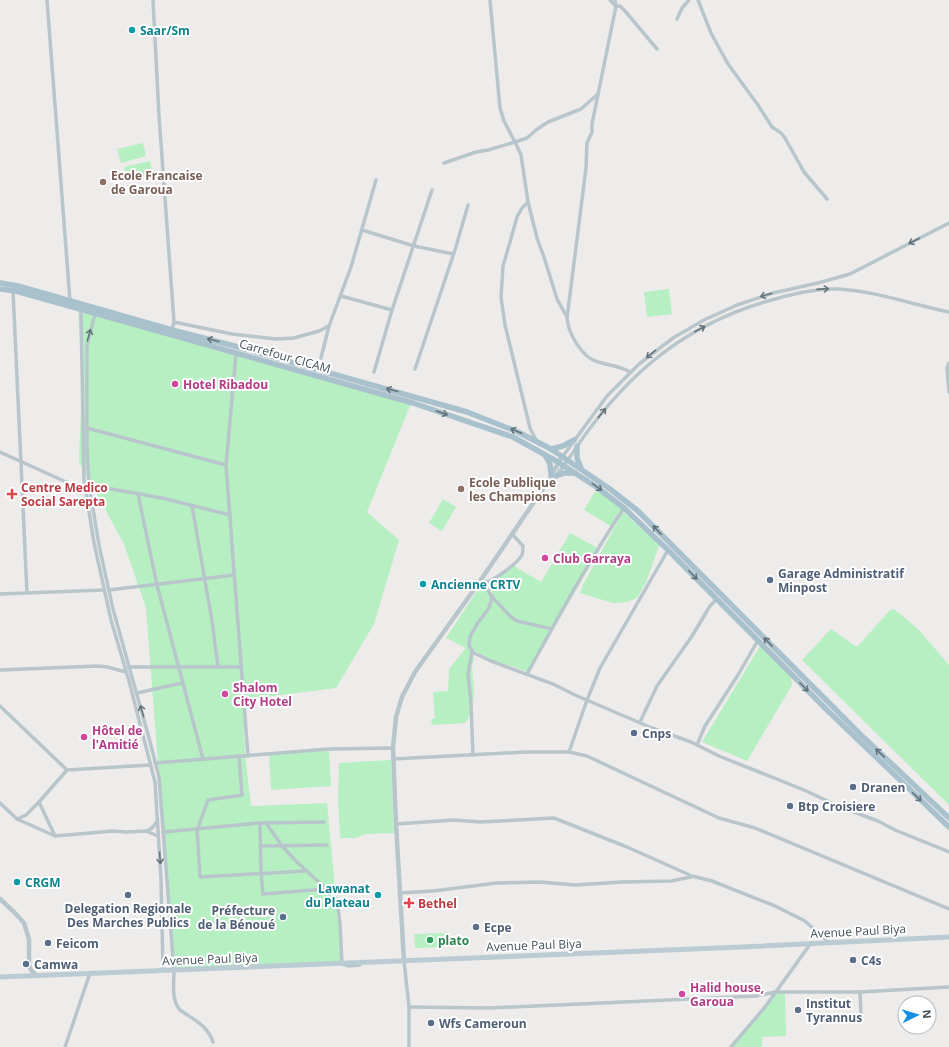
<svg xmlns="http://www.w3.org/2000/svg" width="949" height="1047" viewBox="0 0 949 1047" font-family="'Open Sans',sans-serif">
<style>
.green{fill:#b6efc2}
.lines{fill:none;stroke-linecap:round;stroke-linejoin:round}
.minor{stroke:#b8c6cc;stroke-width:3.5}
.tertiary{stroke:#b8c6cc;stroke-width:4.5}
.secondary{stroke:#bacbd4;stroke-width:5}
.primary{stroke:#a9c1cc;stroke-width:5.5}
.oneway{stroke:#66757c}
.oneway2{stroke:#62737c}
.culture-dot{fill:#0f9aa8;stroke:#fff;stroke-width:1.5}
.education-dot{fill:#8d6e63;stroke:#fff;stroke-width:1.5}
.hotel-dot{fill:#d1479c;stroke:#fff;stroke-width:1.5}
.health-dot{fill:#e0444e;stroke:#fff;stroke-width:1.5}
.service-dot{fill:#5c6f8a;stroke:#fff;stroke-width:1.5}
.leisure-dot{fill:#2e9e5b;stroke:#fff;stroke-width:1.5}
.labels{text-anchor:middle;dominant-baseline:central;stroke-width:4;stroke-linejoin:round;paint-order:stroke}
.culture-label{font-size:12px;font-weight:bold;fill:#0d838f;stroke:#fff;text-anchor:start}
.education-label{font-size:12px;font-weight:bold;fill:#785e54;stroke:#fff;text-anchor:start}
.street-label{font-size:12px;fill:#435259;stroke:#fff}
.hotel-label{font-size:12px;font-weight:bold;fill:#b23c85;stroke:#fff;text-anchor:start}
.health-label{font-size:12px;font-weight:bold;fill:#be3a42;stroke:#fff;text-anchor:start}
.service-label{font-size:12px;font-weight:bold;fill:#4e5e75;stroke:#fff;text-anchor:start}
.leisure-label{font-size:12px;font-weight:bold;fill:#27864d;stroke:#fff;text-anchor:start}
</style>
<rect width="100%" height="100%" fill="#eeebeb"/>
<g class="green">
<path d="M143 143 146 156 121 163 117 149Z"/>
<path d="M150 161 153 174 127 181 124 167Z"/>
<path d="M669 289 672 314 647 317 644 292Z"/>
<path d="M78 308 412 401 367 512 399 540 374 624 336 688 243 700 245 754 251 806 327 803 342 964 174 971 146 608 124 544 79 462 82 383Z"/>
<path d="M598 490 622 510 611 526 584 510 594 493Z"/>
<path d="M443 499 456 507 442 531 429 523Z"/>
<path d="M623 512 647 534 660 543 647 580 638 597 628 602 613 603 580 593 584 583Z"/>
<path d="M570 533 594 546 599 551 528 672C510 664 488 662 473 649L474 661 472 664C473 683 478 706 465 723L432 725 431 719 435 718 433 692 448 691 449 669 466 648 446 638 484 580 488 579 487 584 490 592 493 594 488 583 512 565 515 566 517 568 541 582Z"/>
<path d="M894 609 918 629 949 665V805L802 660 831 629 857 647 890 610Z"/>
<path d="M762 643 791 675 792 685 747 761 702 742Z"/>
<path d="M329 751 331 786 271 790 269 754Z"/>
<path d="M391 760 394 833 366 834 356 838H340L338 800 339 763Z"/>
<path d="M444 933 445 947 415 948 414 934Z"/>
<path d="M776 992 785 993 786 1036 762 1037V1047H731Z"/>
</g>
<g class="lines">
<g class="minor">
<path d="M47 0 70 301"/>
<path d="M153 0 159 116 174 322 172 330"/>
<path d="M490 0 500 108 504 121 515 142 527 138 536 130 548 122 581 109 598 94"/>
<path d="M610 0 616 6H620L625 11 657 49"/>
<path d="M615 0 616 6 592 124V132L587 143 586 168 567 318C568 333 582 358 598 362 608 365 621 366 630 372"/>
<path d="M698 0 711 33 728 64 758 105 772 127 781 133 785 138 804 172 827 199"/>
<path d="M677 19 682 8 689 0"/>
<path d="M444 163 476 152 488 150 515 142 521 155 528 202 537 238 544 257 557 299 567 317"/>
<path d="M528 202 522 208 517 217 510 242 503 266 501 297 505 325 523 399 530 428 536 440"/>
<path d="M362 230 414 246 453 254"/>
<path d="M13 291 27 593"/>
<path d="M341 296 392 310"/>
<path d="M81 310 84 480 94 543 111 620 129 681 155 782 161 879 163 970"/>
<path d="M95 314 87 345V450L89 485 99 545 113 609 149 738 159 777 174 971C174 983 171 1000 180 1010 193 1019 208 1026 213 1042"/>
<path d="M174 322 232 334 276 339 294 338 319 331 329 326"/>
<path d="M236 354 226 465 248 756"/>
<path d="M321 358 329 326 351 267 376 180"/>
<path d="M949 363 947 368 949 392"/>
<path d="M415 369 455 250 468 205"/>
<path d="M374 372 392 310 432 190"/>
<path d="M87 428 226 465"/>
<path d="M0 452 86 491"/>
<path d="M563 456 607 396 639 364 673 338 704 320 737 305 773 293 818 283 850 274 949 223"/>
<path d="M568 460C618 382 678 327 768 301 791 294 815 288 839 289 875 291 914 305 949 312"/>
<path d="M89 485 162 498 230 515"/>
<path d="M138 494 157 585 203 759"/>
<path d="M192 506 212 621 218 667"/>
<path d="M481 584C491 583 517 564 522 555 523 552 523 549 523 546L512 534"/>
<path d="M484 584 492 597 489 608 477 624 470 637 469 644 470 648 474 653 491 661 553 684 575 695 652 728 691 742 719 756 804 790 838 806 878 821 895 830 949 852"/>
<path d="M109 590 234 575"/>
<path d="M0 594 104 590"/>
<path d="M492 597 511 617 517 621 552 629"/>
<path d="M472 651 468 674 471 704 473 755"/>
<path d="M129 667H241"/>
<path d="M0 670 98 666 107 667 126 672"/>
<path d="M527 674C558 618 588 562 624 508"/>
<path d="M137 693 182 683"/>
<path d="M0 706 67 770 150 765"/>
<path d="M640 722 657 686 692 636 710 606 717 599"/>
<path d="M697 745 705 726 738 675 758 640"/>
<path d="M569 752 587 700 600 668 668 550"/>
<path d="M393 759 525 752H569L587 756 719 818 755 828 949 909"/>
<path d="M155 763 329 749 393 748"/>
<path d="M0 803 17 819 55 836 113 831 126 832 146 831 158 836"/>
<path d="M17 819 26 815 39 802"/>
<path d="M260 823 261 872 263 894 326 889"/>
<path d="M266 823 282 846 297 862 337 899 340 924 342 964 349 966 360 965"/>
<path d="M396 824 454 820 480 822 554 818 627 847 692 876 712 881 775 906 805 921 828 942"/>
<path d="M198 828 208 800 242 795 239 756"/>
<path d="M197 829 200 877 305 871"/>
<path d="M146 831 151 829 157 822"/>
<path d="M163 832 260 823 324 822"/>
<path d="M55 836 39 802 67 770"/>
<path d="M260 846 327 845"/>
<path d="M400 893 433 891 497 883 540 882 575 885 622 882 671 881 691 877"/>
<path d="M402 961H404L409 1007V1047"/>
<path d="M860 992 861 1016"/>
<path d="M409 1007 489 1008 756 996 776 992H860L949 987"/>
<path d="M65 1047 90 973"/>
<path d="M731 1047 765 1007 811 943"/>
</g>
<g class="tertiary">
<path d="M549 482 556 476 565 464"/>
<path d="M0 899 14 912 24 923 29 939V965L31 970 37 976"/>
<path d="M404 961 396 824 393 748 396 717 402 697 415 672 478 584 547 483 560 460"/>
</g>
<path class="secondary" d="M0 977 742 947 949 937"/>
<g class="primary">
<path d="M0 283 18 286 172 330 227 344 467 412 518 432 551 449 610 489 638 511 860 734 949 818"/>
<path d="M0 289 16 291 413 403 513 437 558 462 598 488 624 508 668 550 828 711 949 827"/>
<path d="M577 446V458L581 468"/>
<path d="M551 449 563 446 574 440"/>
<path d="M545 455 550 464 551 474"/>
<path d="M556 476 565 473H575"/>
</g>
</g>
<defs><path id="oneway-shaft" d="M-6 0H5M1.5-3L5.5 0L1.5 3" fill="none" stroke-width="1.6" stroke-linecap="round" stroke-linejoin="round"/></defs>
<g class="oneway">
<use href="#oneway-shaft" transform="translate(914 241) rotate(153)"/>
<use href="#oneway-shaft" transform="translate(823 289) rotate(-4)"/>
<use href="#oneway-shaft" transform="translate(766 295) rotate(163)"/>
<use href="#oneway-shaft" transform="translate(700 329) rotate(-28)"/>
<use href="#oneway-shaft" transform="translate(89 335) rotate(-75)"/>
<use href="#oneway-shaft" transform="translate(651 354) rotate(141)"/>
<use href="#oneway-shaft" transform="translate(602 413) rotate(-52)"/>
<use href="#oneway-shaft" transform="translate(142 711) rotate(-106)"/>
<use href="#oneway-shaft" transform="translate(160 858) rotate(86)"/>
</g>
<g class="oneway2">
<use href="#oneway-shaft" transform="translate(213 340) rotate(-166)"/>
<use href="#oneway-shaft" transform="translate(392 390) rotate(-165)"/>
<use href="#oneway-shaft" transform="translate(442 413) rotate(19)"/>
<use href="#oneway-shaft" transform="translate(516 431) rotate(-157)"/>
<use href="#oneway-shaft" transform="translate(597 487) rotate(36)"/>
<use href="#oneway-shaft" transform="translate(657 530) rotate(-134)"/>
<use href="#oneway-shaft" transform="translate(693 575) rotate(45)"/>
<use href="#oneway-shaft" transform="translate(768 642) rotate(-134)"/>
<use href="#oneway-shaft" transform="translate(804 687) rotate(45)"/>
<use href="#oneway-shaft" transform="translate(880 753) rotate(-137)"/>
<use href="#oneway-shaft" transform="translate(917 797) rotate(44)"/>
</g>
<g class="culture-dot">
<circle cx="132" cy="30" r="4"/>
<circle cx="423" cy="584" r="4"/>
<circle cx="17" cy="882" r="4"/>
<circle cx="378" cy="895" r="4"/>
</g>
<g class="education-dot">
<circle cx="103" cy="182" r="4"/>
<circle cx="461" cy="489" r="4"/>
</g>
<g class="hotel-dot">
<circle cx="175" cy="384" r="4"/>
<circle cx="545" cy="558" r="4"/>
<circle cx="225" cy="694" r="4"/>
<circle cx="84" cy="737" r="4"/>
<circle cx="682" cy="994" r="4"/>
</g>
<g class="health-dot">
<path d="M10 488h4v4h4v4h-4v4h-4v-4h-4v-4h4z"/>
<path d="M407 897h4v4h4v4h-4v4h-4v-4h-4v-4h4z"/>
</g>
<g class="service-dot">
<circle cx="770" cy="580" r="4"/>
<circle cx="634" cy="733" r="4"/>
<circle cx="853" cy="787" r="4"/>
<circle cx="790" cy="806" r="4"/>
<circle cx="128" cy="895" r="4"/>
<circle cx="283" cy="917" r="4"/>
<circle cx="476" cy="927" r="4"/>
<circle cx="48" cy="943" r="4"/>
<circle cx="853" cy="960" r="4"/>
<circle cx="26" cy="964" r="4"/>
<circle cx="798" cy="1010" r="4"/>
<circle cx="431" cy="1023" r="4"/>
</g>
<circle class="leisure-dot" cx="430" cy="940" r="4"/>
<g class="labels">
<g class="culture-label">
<text x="140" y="30">Saar/Sm</text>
<text x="431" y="584">Ancienne CRTV</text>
<text x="25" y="882">CRGM</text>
<text x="370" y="888" text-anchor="end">Lawanat<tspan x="370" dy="14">du Plateau</tspan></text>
</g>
<g class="education-label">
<text x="111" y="175">Ecole Francaise<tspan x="111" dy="14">de Garoua</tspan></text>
<text x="469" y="482">Ecole Publique<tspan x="469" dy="14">les Champions</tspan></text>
</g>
<g class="street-label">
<text transform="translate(285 356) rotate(16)">Carrefour CICAM</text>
<text transform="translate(858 931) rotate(-3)">Avenue Paul Biya</text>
<text transform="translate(534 945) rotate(-2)">Avenue Paul Biya</text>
<text transform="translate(210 959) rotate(-2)">Avenue Paul Biya</text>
</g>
<g class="hotel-label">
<text x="183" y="384">Hotel Ribadou</text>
<text x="553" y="558">Club Garraya</text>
<text x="233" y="687">Shalom<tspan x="233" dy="14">City Hotel</tspan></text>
<text x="92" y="730">Hôtel de<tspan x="92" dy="14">l'Amitié</tspan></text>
<text x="690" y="987">Halid house,<tspan x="690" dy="14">Garoua</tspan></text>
</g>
<g class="health-label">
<text x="21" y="487">Centre Medico<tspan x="21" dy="14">Social Sarepta</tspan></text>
<text x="418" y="903">Bethel</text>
</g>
<g class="service-label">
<text x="778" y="573">Garage Administratif<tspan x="778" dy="14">Minpost</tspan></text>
<text x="642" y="733">Cnps</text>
<text x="861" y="787">Dranen</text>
<text x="798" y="806">Btp Croisiere</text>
<text x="128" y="908" text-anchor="middle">Delegation Regionale<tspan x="128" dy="14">Des Marches Publics</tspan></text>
<text x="275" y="910" text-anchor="end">Préfecture<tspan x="275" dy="14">de la Bénoué</tspan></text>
<text x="484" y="927">Ecpe</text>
<text x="56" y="943">Feicom</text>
<text x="861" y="960">C4s</text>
<text x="34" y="964">Camwa</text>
<text x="806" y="1003">Institut<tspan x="806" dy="14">Tyrannus</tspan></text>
<text x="439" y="1023">Wfs Cameroun</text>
</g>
<g class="leisure-label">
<text x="438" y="940">plato</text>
</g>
</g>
<g transform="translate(917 1015) rotate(85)"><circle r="19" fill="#ffffff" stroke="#b4babd"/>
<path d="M0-3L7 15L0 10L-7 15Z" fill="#128fe1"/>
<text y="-6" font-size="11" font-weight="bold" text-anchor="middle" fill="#435259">N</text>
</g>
</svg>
